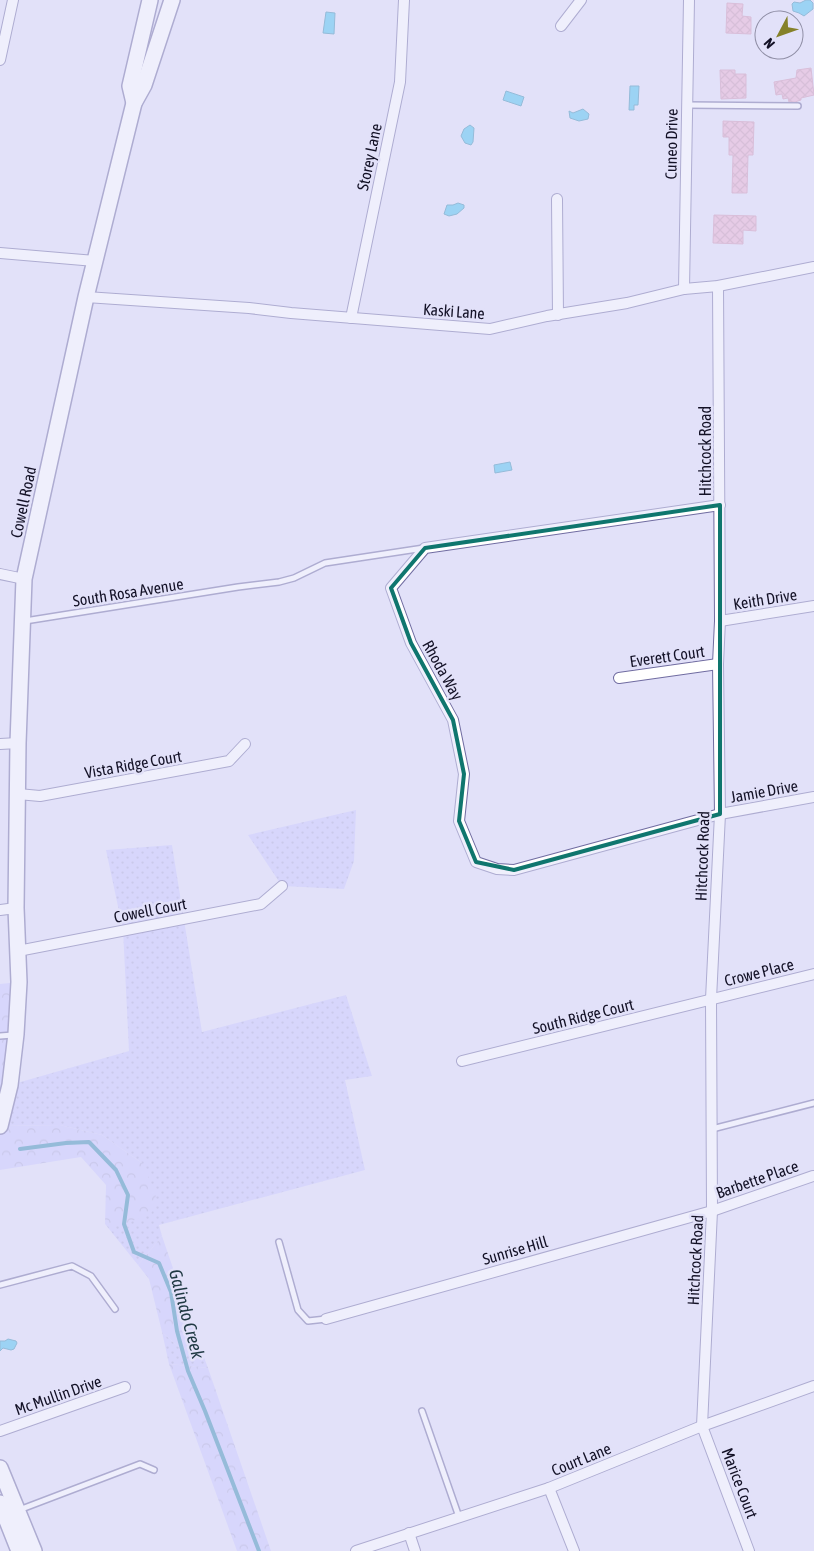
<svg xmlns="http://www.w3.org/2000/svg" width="814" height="1551" viewBox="0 0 814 1551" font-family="'Asap Condensed',sans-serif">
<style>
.grass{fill:url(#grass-dots)}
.forest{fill:url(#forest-crowns)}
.water{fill:#48c1ed;stroke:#388cb1}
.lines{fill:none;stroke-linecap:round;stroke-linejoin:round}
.stream{stroke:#388cb1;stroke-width:4}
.building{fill:url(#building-cross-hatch);stroke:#ce93b2}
.lane-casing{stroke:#706ca1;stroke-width:8}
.street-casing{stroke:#706ca1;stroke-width:12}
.secondary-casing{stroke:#706ca1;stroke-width:18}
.lane{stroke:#fff;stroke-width:5}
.street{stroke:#fff;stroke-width:10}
.secondary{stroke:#fff;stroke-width:15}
.marked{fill:none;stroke:#0f766e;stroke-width:4;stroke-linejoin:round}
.labels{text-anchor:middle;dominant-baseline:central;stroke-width:5;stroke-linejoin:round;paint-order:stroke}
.street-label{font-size:16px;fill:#131126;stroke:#e2e1f9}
.water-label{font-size:18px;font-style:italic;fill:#1f3943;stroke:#e2e1f9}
</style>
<defs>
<pattern id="grass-dots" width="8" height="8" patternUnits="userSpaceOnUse" patternTransform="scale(1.25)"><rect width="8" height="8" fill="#cbc8fe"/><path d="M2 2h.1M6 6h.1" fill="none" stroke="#adabda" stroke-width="1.8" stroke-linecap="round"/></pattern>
<pattern id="forest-crowns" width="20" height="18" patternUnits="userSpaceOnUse" patternTransform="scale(1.25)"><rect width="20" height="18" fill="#cbc8fe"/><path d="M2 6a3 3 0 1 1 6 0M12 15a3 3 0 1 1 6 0" fill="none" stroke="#adabda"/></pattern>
<pattern id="building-cross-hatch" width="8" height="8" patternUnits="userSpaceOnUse" patternTransform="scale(1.25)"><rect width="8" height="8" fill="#ebafce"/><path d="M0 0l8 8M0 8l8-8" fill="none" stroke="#c996b1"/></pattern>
</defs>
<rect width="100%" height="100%" fill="#e2e1f9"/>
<g class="grass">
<path d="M356 810 354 861 344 889 282 886 248 835Z"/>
<path d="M172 845 202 1032 346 995 372 1076 345 1080 365 1170 159 1225 162 1236 138 1265 105 1224H124L142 1163 102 1135 60 1125 0 1126 10 1085 129 1051 123 930 106 850Z"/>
<path d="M162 1332 182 1350 198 1341 208 1368 169 1364Z"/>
</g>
<g class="forest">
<path d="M19 982 0 1126 60 1125 102 1135 142 1163 156 1195 151 1214 124 1224H105L106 1185 81 1157 0 1170V984Z"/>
<path d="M162 1236 198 1341 182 1350 162 1332 149 1279 138 1265Z"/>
<path d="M169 1364 208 1368 271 1551H237Z"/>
</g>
<g class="water">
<path d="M806 0H810L813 3V9L804 16 799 13 793 11 792 4 794 2 800 3Z"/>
<path d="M326 12 335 13 334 34 323 33Z"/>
<path d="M630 86H639L638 105H634V110H629Z"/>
<path d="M506 91 524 97 521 106 503 100Z"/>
<path d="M583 109 589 114 588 119 579 121 570 118 569 111 573 113Z"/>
<path d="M470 125 474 128 473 142 471 145 465 143 461 136 464 129Z"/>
<path d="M458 203 464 205V208L457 214 449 216 444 214 447 205H453Z"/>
<path d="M510 462 512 470 495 473 494 465Z"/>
<path d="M8 1339 16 1341 17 1343 14 1349 11 1350 3 1348 0 1351V1341H5Z"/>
</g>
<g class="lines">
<path class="stream" d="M20 1149 66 1143 89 1142 116 1170 128 1195 124 1224 134 1252 159 1263 171 1292 177 1331 188 1371 205 1411 259 1551"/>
</g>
<g class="building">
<path d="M727 3 743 4 742 16 751 17V34L726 33Z"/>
<path d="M811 68 814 95 801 98V100L795 102H789L788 98 783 99 782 94 776 95 774 82 796 78 797 70Z"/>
<path d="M720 70H735V74H746V98L721 99Z"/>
<path d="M723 121 754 122 753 155H748L747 193H732L733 155H729V137H723Z"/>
<path d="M714 215 756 216V231L743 230V244L713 243Z"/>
</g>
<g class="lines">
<g class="lane-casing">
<g id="lane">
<path d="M688 105 798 106"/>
<path d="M25 621 238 587 279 582 294 578 325 563 424 548"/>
<path d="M0 1036 13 1035"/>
<path d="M712 1129 814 1103"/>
<path d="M279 1242 298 1310 308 1321 326 1319"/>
<path d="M0 1285 72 1266 91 1276 115 1309"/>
<path d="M422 1411 459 1517"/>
<path d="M19 1510 140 1464 154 1470"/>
</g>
</g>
<g class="street-casing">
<g id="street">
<path d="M561 26 581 0"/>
<path d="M0 60 13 0"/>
<path d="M557 199 558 315"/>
<path d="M0 253 95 261"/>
<path d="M718 286 720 621 718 664 720 814 711 999 712 1211 702 1426 749 1551"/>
<path d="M684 289 689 0"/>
<path d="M86 297 249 308 291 313 490 329 547 316 627 303 684 289 718 286 814 267"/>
<path d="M351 318 400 82 404 0"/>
<path d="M720 505 425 548 391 588 411 643 453 720 464 774 459 821 476 862 497 869 514 870 720 814 814 797"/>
<path d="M0 574 24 579"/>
<path d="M720 621 814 606"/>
<path d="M619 678 718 664"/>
<path d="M0 744 18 743"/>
<path d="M18 794 40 796 229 761 245 744"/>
<path d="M0 910 16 908"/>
<path d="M18 951 261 904 282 886"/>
<path d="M462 1061 814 974"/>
<path d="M326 1319 712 1211 813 1176"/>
<path d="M0 1431 125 1387"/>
<path d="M549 1488 574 1551"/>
<path d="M409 1533 415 1551"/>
<path d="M356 1551 549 1488 702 1426 814 1386"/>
</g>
</g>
<g class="secondary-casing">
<g id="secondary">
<path d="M134 103 130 86 150 0"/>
<path d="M0 1126 10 1085 16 1034 19 982 16 908 18 743 24 579 86 297 134 103 144 85 172 0"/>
<path d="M0 1468 34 1551"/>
<path d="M0 1503 19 1551"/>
</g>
</g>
<use href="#lane" class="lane"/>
<use href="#street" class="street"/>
<use href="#secondary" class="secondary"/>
</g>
<path d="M0 0H814V1551H0ZM720 505V814L514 870 476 862 459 821 464 774 453 720 411 643 391 588 425 548Z" fill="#e2e1f9" fill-opacity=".55" fill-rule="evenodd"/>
<path class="marked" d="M720 505V814L514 870 476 862 459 821 464 774 453 720 411 643 391 588 425 548Z"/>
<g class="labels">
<g class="street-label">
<text transform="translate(671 144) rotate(-89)">Cuneo Drive</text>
<text transform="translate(369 157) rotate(-78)">Storey Lane</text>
<text transform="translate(454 311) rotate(4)">Kaski Lane</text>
<text transform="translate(705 451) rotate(-90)">Hitchcock Road</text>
<text transform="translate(23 502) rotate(-78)">Cowell Road</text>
<text transform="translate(128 592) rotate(-9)">South Rosa Avenue</text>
<text transform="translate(765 599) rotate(-9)">Keith Drive</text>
<text transform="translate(667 656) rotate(-8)">Everett Court</text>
<text transform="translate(443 670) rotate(61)">Rhoda Way</text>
<text transform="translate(133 764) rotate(-10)">Vista Ridge Court</text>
<text transform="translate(764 791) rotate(-10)">Jamie Drive</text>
<text transform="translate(702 856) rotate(-88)">Hitchcock Road</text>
<text transform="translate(150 910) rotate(-11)">Cowell Court</text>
<text transform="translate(759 972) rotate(-14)">Crowe Place</text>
<text transform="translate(583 1016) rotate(-14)">South Ridge Court</text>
<text transform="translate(757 1179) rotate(-19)">Barbette Place</text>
<text transform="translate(515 1250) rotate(-16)">Sunrise Hill</text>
<text transform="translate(695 1260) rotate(-87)">Hitchcock Road</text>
<text transform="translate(58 1395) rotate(-19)">Mc Mullin Drive</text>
<text transform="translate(581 1459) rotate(-22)">Court Lane</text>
<text transform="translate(740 1483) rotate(69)">Marice Court</text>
</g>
<g class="water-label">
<text transform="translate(187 1314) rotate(75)">Galindo Creek</text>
</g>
</g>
<g transform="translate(779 35) rotate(229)"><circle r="24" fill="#e2e1f9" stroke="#8f8ea5"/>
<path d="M0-4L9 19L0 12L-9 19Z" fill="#858129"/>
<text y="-8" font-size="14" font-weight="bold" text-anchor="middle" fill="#131126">N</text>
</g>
</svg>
